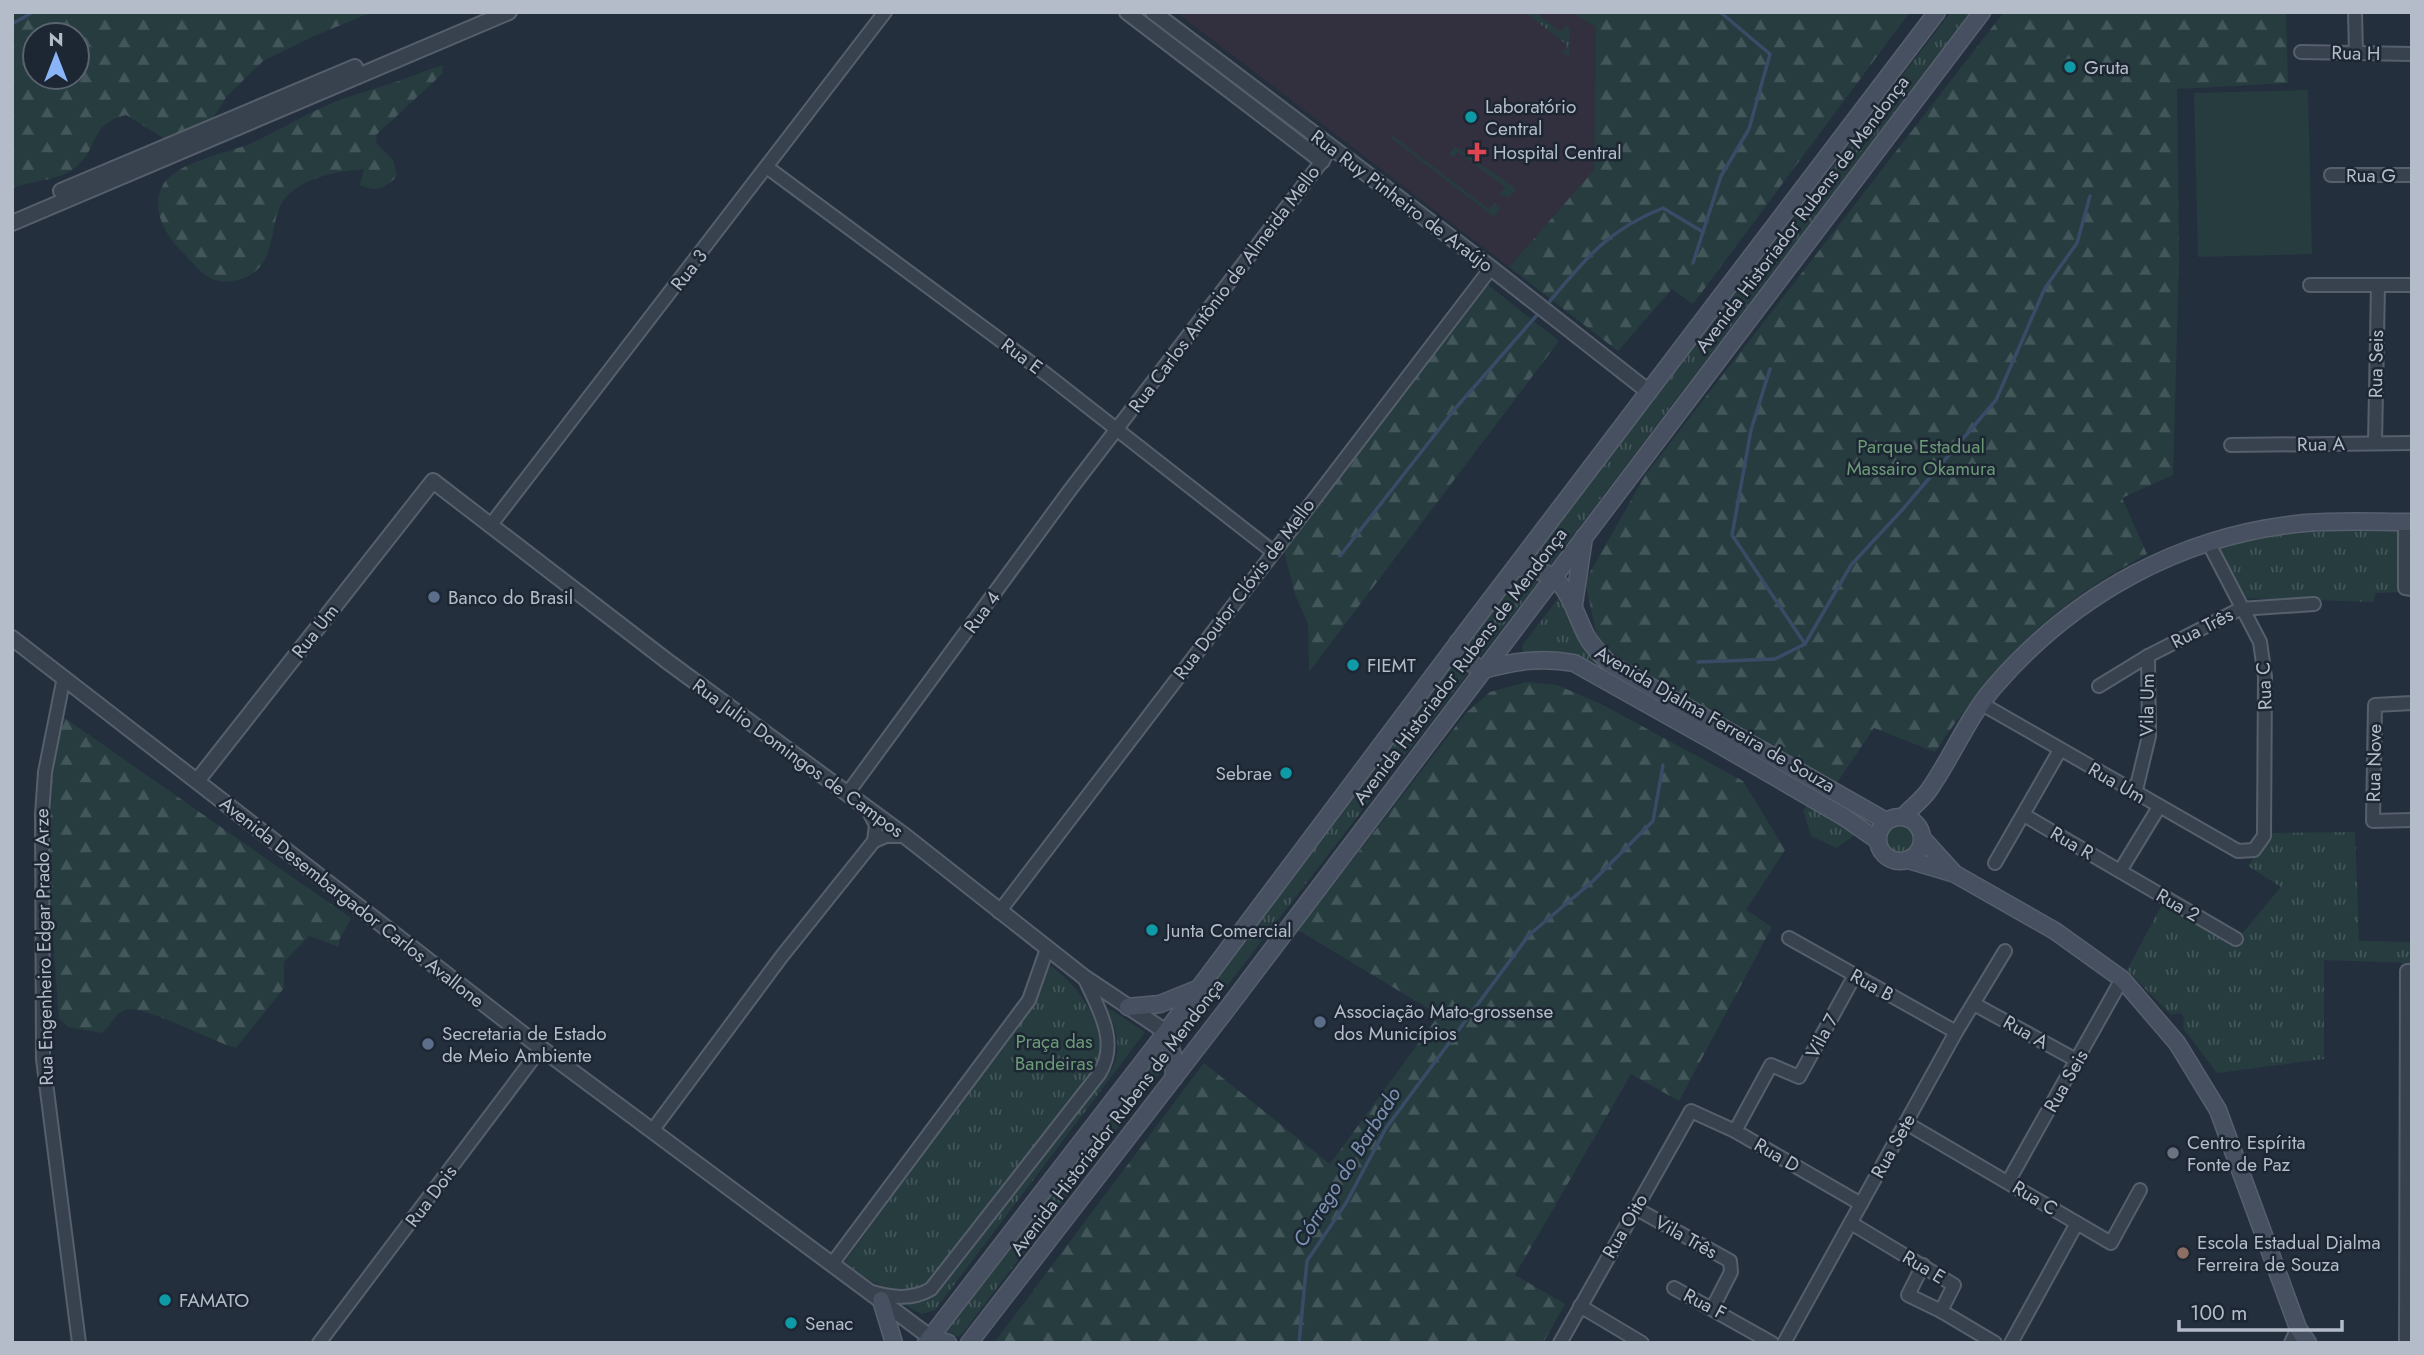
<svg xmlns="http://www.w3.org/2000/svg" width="2424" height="1355" viewBox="0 0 2424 1355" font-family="Jost,sans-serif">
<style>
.medical{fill:#32303f}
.grass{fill:url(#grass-tufts)}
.forest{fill:url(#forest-firs);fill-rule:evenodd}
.garden{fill:#263c3f}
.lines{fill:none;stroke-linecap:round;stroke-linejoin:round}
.stream{stroke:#394c67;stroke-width:3.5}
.minor-casing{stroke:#565f6c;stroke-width:16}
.tertiary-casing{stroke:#565f6c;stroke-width:18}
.secondary-casing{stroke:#565f6c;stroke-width:19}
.minor{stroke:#38414e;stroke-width:12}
.tertiary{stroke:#38414e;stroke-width:14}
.secondary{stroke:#465061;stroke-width:16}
.culture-dot{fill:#0f9aa8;stroke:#1d2633;stroke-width:2.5}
.health-dot{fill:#e0444e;stroke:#1d2633;stroke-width:2.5}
.service-dot{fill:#5c6f8a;stroke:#1d2633;stroke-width:2.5}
.worship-dot{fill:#6b7280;stroke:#1d2633;stroke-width:2.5}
.education-dot{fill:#8d6e63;stroke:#1d2633;stroke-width:2.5}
.labels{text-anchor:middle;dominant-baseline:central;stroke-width:5;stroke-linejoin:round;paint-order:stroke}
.street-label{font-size:19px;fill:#b4bcc9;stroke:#1d2633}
.poi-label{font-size:19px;fill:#b4bcc9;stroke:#1d2633;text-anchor:start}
.park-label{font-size:19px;fill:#6b9a76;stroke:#1d2633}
.water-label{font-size:21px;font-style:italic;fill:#7c92b1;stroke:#1d2633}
</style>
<defs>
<pattern id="grass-tufts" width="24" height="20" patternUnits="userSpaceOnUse" patternTransform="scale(1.75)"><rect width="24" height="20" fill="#263c3f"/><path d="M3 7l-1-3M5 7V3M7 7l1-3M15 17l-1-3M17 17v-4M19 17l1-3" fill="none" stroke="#435659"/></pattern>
<pattern id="forest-firs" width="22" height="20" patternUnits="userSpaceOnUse" patternTransform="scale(1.75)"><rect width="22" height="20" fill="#263c3f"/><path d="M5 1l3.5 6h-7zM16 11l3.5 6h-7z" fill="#435659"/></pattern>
</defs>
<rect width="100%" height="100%" fill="#242f3e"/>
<path class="medical" d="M1176 12H1571L1596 27 1594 171 1509 267Z"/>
<g class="grass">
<path d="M1525 12H1535L1561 32 1566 25 1570 28 1569 56 1563 53 1567 45Z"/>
<path d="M1951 12H1970L1548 568 1532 559Z"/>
<path d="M1393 136 1489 209 1494 203 1500 208 1494 217 1391 138Z"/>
<path d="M1455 146 1516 189 1509 197 1500 195 1505 187 1458 152 1453 157 1449 154Z"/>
<path d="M2359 529 2401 530V592L2375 593 2374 602 2240 598 2217 545 2266 536Z"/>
<path d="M1522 573 1543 576 1474 664 1464 649Z"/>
<path d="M1560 596 1577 631 1713 732 1587 661 1559 652H1523L1522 646Z"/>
<path d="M1456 658 1471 669 1177 1051 1171 1033Z"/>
<path d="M1809 804 1858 833 1836 848 1811 836 1803 810Z"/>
<circle cx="1900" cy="838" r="16"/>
<path d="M2355 832 2359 941 2412 942V963L2324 960V1059L2217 1073 2183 1028 2184 1017 2180 1013 2171 1015 2127 970 2164 901 2236 941 2281 887 2248 866 2271 833Z"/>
<path d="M1051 966C1086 993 1100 1020 1102 1063L928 1286C894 1298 871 1284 845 1262L1032 1004 1044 970Z"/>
<path d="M1105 1006 1145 1032 935 1310 922 1314 903 1304 924 1301 942 1288 1112 1069C1123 1049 1116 1025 1105 1006Z"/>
<path d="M1165 1043 1168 1062 962 1334 958 1337 942 1333Z"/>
</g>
<g class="forest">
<path d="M12 12H381L365 15 312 37 263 61 227 96 213 118 165 139 126 115C88 124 100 148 75 168 57 182 32 179 12 189ZM77 35V77H35V35Z"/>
<path d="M1571 12H1910L1693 304 1672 289 1618 351 1509 267 1594 170 1596 27Z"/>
<path d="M2004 12H2286L2288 83 2177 89 2179 260 2173 475 2122 498 2147 554C2048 607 1997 660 1935 752L1874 728 1834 787 1638 671 1598 641 1585 581 1646 474Z"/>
<path d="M443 65 442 74 376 135 377 144 393 160 397 176C385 189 376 192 360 185L364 169C339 171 304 177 286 197 265 221 283 272 233 281 208 286 197 266 181 251 165 234 150 208 163 185 175 162 229 153 252 143 278 131 302 116 328 105 353 94 379 88 404 79 417 75 429 69 443 65Z"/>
<path d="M1487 284 1559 341 1309 672 1308 624 1295 594 1284 551Z"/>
<path d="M1527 682 1557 685 1603 705 1743 781 1785 850 1746 910 1772 927 1679 1101 1631 1074 1515 1275 1565 1304 1543 1343H994L1204 1063 1330 1164 1439 1015 1298 930 1467 712 1490 692Z"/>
<path d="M62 716 351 918 339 940V947L309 936 284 962V988L236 1048C213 1042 143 1004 125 1010 114 1014 111 1026 102 1033L68 1027 59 1019 45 832 46 788Z"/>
</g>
<path class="garden" d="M2308 90 2312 254 2198 257 2194 93Z"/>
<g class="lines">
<g class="stream">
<path d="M12 24 33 12"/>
<path d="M1693 263 1721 176 1749 129 1770 54 1720 12"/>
<path d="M1550 301C1587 257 1608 230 1663 208L1703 232"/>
<path d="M1340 556 1454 410 1537 315"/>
<path d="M1805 644 1851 565 1903 509 1996 400 2045 288 2077 243 2090 196"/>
<path d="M1698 662 1775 659 1805 644 1732 535 1751 430 1770 369"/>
<path d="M1299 1343 1307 1261 1346 1203 1386 1128 1529 935 1593 881 1653 821 1663 765"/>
</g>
<g class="minor-casing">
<g id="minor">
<path d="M2355 12 2356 53"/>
<path d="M2301 52 2412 54"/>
<path d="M768 168 1046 374 1272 551"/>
<path d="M2331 175H2412"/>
<path d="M2310 285H2412"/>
<path d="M2375 443 2378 285"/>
<path d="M2231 445 2412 443"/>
<path d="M2405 522V588L2412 589"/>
<path d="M490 526 885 12"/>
<path d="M64 677 45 772 42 814 43 1059 79 1343"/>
<path d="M2099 686 2148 656 2240 609 2314 604"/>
<path d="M2412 703 2375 705 2373 821 2412 820"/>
<path d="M1982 704 2238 851 2254 850 2264 836 2265 677 2260 642 2208 542"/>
<path d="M847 794 1070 490 1332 148"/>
<path d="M2135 794 2149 736 2148 656"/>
<path d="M2024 815 2236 939"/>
<path d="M874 841 886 836H905"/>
<path d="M1995 863 2060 750"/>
<path d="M2120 871 2159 807"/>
<path d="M999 912 1491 268"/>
<path d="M1789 938 1956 1032"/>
<path d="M1974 1004 2078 1061"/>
<path d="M1906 1123 2111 1243 2140 1190"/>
<path d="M652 1131 782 956 874 841 876 825 868 810"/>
<path d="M1735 1131 1771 1065 1799 1077 1855 975"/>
<path d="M2008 1182 2122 979"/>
<path d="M1635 1208 1730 1261 1731 1272 1713 1307"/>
<path d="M1851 1223 1954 1285 1941 1311 1995 1343"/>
<path d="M832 1264 1029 1000 1047 949"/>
<path d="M1923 1265 1908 1295 1941 1311"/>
<path d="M1674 1288 1772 1343"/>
<path d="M872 1292C893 1298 912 1300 931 1289L1099 1074C1120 1042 1098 1008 1084 977"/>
<path d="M1580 1306 1642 1343"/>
<path d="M319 1343 541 1048"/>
<path d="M1560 1343 1691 1111 1735 1131 1861 1204"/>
<path d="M1784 1343 1956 1032 2005 951"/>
<path d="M2011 1343 2077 1223"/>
<path d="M2291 1343 2298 1328"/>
<path d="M2406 1343 2407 971H2412"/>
</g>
</g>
<g class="tertiary-casing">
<g id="tertiary">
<path d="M1127 12 1322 161"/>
<path d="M1153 12 1491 268 1649 392"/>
<path d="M61 191 355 67"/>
<path d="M12 223 509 12"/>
<path d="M12 638 541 1048 930 1337"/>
<path d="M197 781 433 481 667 661 905 836 1084 977 1166 1032"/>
</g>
</g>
<g class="secondary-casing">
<g id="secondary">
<path d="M1515 568C1565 568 1567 595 1585 633 1590 644 1600 654 1609 663L1886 821"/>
<path d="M1574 604 1584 537"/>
<path d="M1458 642 1467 661 1483 670C1514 661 1542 657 1574 663L1713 741 1844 817 1877 840"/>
<circle cx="1900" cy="839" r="22"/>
<path d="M1903 817C1911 808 1922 800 1929 790 1952 757 1968 717 1994 687 2074 594 2183 534 2306 523 2340 520 2377 522 2412 522"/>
<path d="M1923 839 1953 872"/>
<path d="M1908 860 1955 874 2055 931 2122 979 2177 1043 2218 1110 2298 1328 2308 1343"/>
<path d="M1128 1007 1160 1004 1197 989"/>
<path d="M1166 1032 1173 1055 1174 1078"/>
<path d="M881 1300 894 1343"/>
<path d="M930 1337 948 1343"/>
<path d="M926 1343 1166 1032 1475 620 1937 12"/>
<path d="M969 1343 1227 1009 1982 12"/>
</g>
</g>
<use href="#minor" class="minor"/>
<use href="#tertiary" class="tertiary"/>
<use href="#secondary" class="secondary"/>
</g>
<g class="culture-dot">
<circle cx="2070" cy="67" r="7"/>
<circle cx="1471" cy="117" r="7"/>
<circle cx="1353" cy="665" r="7"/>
<circle cx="1286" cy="773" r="7"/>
<circle cx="1152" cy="930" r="7"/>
<circle cx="165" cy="1300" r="7"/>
<circle cx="791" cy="1323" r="7"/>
</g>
<path class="health-dot" d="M1473.5 141.5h7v7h7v7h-7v7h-7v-7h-7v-7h7z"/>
<g class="service-dot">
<circle cx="434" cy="597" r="7"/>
<circle cx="1320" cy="1022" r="7"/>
<circle cx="428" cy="1044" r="7"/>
</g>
<circle class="worship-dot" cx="2173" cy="1153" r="7"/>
<circle class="education-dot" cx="2183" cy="1253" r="7"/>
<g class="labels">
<g class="street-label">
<text transform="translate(2356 53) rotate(1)">Rua H</text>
<text x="2371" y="175">Rua G</text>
<text transform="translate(1402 201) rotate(37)">Rua Ruy Pinheiro de Araújo</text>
<text transform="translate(1802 214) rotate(-53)">Avenida Historiador Rubens de Mendonça</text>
<text transform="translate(689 270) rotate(-52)">Rua 3</text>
<text transform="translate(1224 289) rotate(-53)">Rua Carlos Antônio de Almeida Mello</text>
<text transform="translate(1022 356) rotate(37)">Rua E</text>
<text transform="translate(2376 364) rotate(-89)">Rua Seis</text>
<text transform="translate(2321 444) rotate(-1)">Rua A</text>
<text transform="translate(1244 589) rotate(-53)">Rua Doutor Clóvis de Mello</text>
<text transform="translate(982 612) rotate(-54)">Rua 4</text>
<text transform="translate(2202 628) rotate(-27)">Rua Três</text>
<text transform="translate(315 631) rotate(-52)">Rua Um</text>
<text transform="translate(1460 666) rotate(-53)">Avenida Historiador Rubens de Mendonça</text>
<text transform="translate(2264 686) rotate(-93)">Rua C</text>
<text transform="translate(2147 705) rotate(-89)">Vila Um</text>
<text transform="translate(1715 719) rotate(30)">Avenida Djalma Ferreira de Souza</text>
<text transform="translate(798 758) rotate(36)">Rua Julio Domingos de Campos</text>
<text transform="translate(2374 763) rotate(-89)">Rua Nove</text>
<text transform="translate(2117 783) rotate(30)">Rua Um</text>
<text transform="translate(2072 843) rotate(30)">Rua R</text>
<text transform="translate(352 902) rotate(38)">Avenida Desembargador Carlos Avallone</text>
<text transform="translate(2178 905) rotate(30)">Rua 2</text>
<text transform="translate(44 947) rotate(-91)">Rua Engenheiro Edgar Prado Arze</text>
<text transform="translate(1872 985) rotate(29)">Rua B</text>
<text transform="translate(2026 1032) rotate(29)">Rua A</text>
<text transform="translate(1822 1036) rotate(-62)">Vila 7</text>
<text transform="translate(2066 1081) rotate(-60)">Rua Seis</text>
<text transform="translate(1117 1117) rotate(-53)">Avenida Historiador Rubens de Mendonça</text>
<text transform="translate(1893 1146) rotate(-61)">Rua Sete</text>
<text transform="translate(1777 1155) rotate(30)">Rua D</text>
<text transform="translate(431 1196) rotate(-53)">Rua Dois</text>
<text transform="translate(2035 1198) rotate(31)">Rua C</text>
<text transform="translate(1625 1226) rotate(-60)">Rua Oito</text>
<text transform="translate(1686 1237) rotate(29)">Vila Três</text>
<text transform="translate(1924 1267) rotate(31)">Rua E</text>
<text transform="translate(1705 1304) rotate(28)">Rua F</text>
</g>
<g class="poi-label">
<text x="2084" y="67">Gruta</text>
<text x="1485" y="106">Laboratório<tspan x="1485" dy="22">Central</tspan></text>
<text x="1493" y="152">Hospital Central</text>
<text x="448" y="597">Banco do Brasil</text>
<text x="1367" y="665">FIEMT</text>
<text x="1272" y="773" text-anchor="end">Sebrae</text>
<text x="1166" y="930">Junta Comercial</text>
<text x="1334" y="1011">Associação Mato-grossense<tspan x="1334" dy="22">dos Municípios</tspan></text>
<text x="442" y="1033">Secretaria de Estado<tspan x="442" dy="22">de Meio Ambiente</tspan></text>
<text x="2187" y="1142">Centro Espírita<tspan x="2187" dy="22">Fonte de Paz</tspan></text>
<text x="2197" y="1242">Escola Estadual Djalma<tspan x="2197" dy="22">Ferreira de Souza</tspan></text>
<text x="179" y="1300">FAMATO</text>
<text x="805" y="1323">Senac</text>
</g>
<g class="park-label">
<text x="1921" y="446">Parque Estadual<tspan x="1921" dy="22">Massairo Okamura</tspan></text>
<text x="1054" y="1041">Praça das<tspan x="1054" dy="22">Bandeiras</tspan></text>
</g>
<g class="water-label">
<text transform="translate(1347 1167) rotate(-58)">Córrego do Barbado</text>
</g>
</g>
<rect width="2424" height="1355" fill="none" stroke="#b4bcc9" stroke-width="28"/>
<g transform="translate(56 56)"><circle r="33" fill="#1d2633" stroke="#59626f" stroke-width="2"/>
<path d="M0-5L12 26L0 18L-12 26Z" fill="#8ab4f8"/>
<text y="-10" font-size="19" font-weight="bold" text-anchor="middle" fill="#b4bcc9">N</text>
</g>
<path d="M2179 1320v10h163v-10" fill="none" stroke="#b4bcc9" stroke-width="3.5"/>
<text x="2190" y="1320" font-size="21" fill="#b4bcc9" stroke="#1d2633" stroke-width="5" paint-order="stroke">100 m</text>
</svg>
